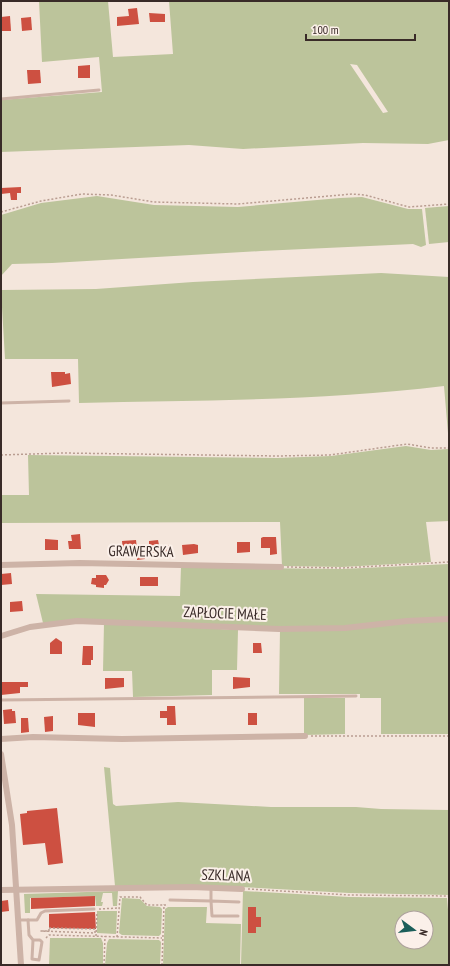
<svg xmlns="http://www.w3.org/2000/svg" width="450" height="966" viewBox="0 0 450 966" font-family="'PT Sans Narrow',sans-serif">
<style>
.green{fill:#bcc49b;fill-rule:evenodd}
.building{fill:#cd5041}
.lines{fill:none;stroke-linecap:round;stroke-linejoin:round}
.path{stroke:#b99d91;stroke-width:1.5;stroke-dasharray:2 2;stroke-linecap:butt}
.service{stroke:#cdb3a7;stroke-width:3}
.minor{stroke:#cdb3a7;stroke-width:6}
.labels{text-anchor:middle;dominant-baseline:central;stroke-width:4;stroke-linejoin:round;paint-order:stroke}
.street-label{font-size:15px;fill:#392b28;stroke:#fbf0e9}
</style>
<rect width="100%" height="100%" fill="#f4e6dc"/>
<g class="green">
<path d="M39 1H108L113 57 173 54 169 1H449V140L428 144 363 143 243 149 189 145 1 152V100L102 92 99 57 42 62ZM350 64 357 65 388 112 383 113Z"/>
<path d="M97 196 154 205 238 207 340 198 362 197 408 209H422L426 245 421 247 413 244 261 251 52 263 12 264 1 276V215L41 203Z"/>
<path d="M449 206V242L429 244 425 208Z"/>
<path d="M381 273 449 277V445L444 386C323 401 200 400 79 403L78 359H5L1 290 96 289 193 282Z"/>
<path d="M406 446 431 450 449 449V521L426 522 431 562 342 567 282 566 280 522 1 523V495H29L28 455 277 458 331 456Z"/>
<path d="M449 564V617L345 626 280 627 43 623 36 594 180 596 181 567 342 569Z"/>
<path d="M449 620V734H381V698H360V694H279L280 630Z"/>
<path d="M104 623 238 630 237 670H212V695L133 697 132 671H103Z"/>
<path d="M304 698H345V734L304 735Z"/>
<path d="M104 767 110 768 113 804 116 806 178 802 271 807H356L381 809 449 810V895L349 893 241 887 115 886Z"/>
<path d="M118 891 117 906H113L112 893H103L101 902H103L102 906H96L95 896 30 898V913H25L24 894Z"/>
<path d="M243 891 349 897 447 898 449 921V965H241ZM402 918H426V942H402Z"/>
<path d="M122 898 140 899 147 906 160 907 162 909 161 934 159 936 122 935 119 933Z"/>
<path d="M168 907H207L206 923 241 924 240 965H163L165 909Z"/>
<path d="M97 911H117L116 934 97 933Z"/>
<path d="M50 938H101L103 943V965H49Z"/>
<path d="M109 939 159 940 161 942 160 965H105L107 943Z"/>
</g>
<g class="building">
<path d="M137 8 139 24 117 26V17L129 16 128 9Z"/>
<path d="M149 13 165 14V22H150Z"/>
<path d="M10 16 11 31H1V17Z"/>
<path d="M31 17 32 30 22 31 21 18Z"/>
<path d="M90 65V78H78V66Z"/>
<path d="M27 70H40L41 83 28 84Z"/>
<path d="M21 187V193H17V200H11L10 193 1 194V188Z"/>
<path d="M51 372H65V374L70 373 71 384 52 387Z"/>
<path d="M80 534 81 549H69L68 541H72L71 535Z"/>
<path d="M263 537H276L277 554 270 555V548H261V538Z"/>
<path d="M45 539 58 540V550H45Z"/>
<path d="M136 540 137 549V546L149 545V541L158 540 159 545H171V551L144 553 145 559 137 560V551L123 552 122 541Z"/>
<path d="M237 542H250V552L237 553Z"/>
<path d="M194 544 198 545V553L183 555 182 545Z"/>
<path d="M11 573 12 584 1 585V574Z"/>
<path d="M96 575H106L109 580 106 585H104V588L96 587V585L91 584 92 578H96Z"/>
<rect x="140" y="577" width="18" height="9"/>
<path d="M22 601 23 611 10 612V602Z"/>
<path d="M56 638 62 642V654H50V643Z"/>
<path d="M253 643H261L262 653H253Z"/>
<path d="M83 646H93V660H91V665H82Z"/>
<path d="M233 677 250 678V687L233 689Z"/>
<path d="M105 678H124V687L105 689Z"/>
<path d="M1 682H28V687H20V693L1 695Z"/>
<path d="M167 706H175L176 725H167V718H160V711H167Z"/>
<path d="M12 709V711H15L16 723 4 724 3 710Z"/>
<path d="M78 713H95V727L78 725Z"/>
<rect x="248" y="713" width="9" height="12"/>
<path d="M53 716V731L45 732 44 717Z"/>
<path d="M21 718H28L29 732 21 733Z"/>
<path d="M57 808 63 863 48 865 45 843 23 845 20 814 27 813V811Z"/>
<path d="M95 896V906L31 909V898Z"/>
<path d="M8 900 9 911 1 912V901Z"/>
<path d="M248 907H256V917H261V927H256V933H248Z"/>
<path d="M95 912 96 929 49 928V914Z"/>
</g>
<g class="lines">
<g class="path">
<path d="M1 212 41 201 82 194 111 195 154 202 238 204 352 194 365 195 409 207 449 204"/>
<path d="M1 455 64 453 277 456 330 455 407 444 431 448H449"/>
<path d="M287 567 342 568 449 562"/>
<path d="M311 736H449"/>
<path d="M248 889 349 895 449 896"/>
<path d="M99 909 119 908"/>
<path d="M49 928 95 929V933L41 931H49Z"/>
<path d="M96 936 97 912"/>
<path d="M117 937 120 897H140L147 905H164"/>
<path d="M46 938 49 935 162 938"/>
<path d="M104 965 105 936"/>
<path d="M162 965 164 905H168"/>
</g>
<g class="service">
<path d="M1 99 99 90"/>
<path d="M1 403 69 401"/>
<path d="M1 700 356 696"/>
<path d="M170 900 211 901V888"/>
<path d="M238 916H212L211 901 239 902"/>
<path d="M19 920H37L41 913 45 911 94 909"/>
<path d="M28 920 29 935 33 940 32 959 39 960 42 942 40 940H33"/>
</g>
<g class="minor">
<path d="M1 565 80 563 281 567"/>
<path d="M1 636 30 627 77 621 279 629 345 628 407 621 449 619"/>
<path d="M1 739 33 737 122 739 305 736"/>
<path d="M1 754 12 825 21 965"/>
<path d="M1 890 191 887 242 889"/>
</g>
</g>
<g class="labels">
<g class="street-label">
<text transform="translate(141 551) rotate(1)">GRAWERSKA</text>
<text transform="translate(225 613) rotate(2)">ZAPŁOCIE MAŁE</text>
<text transform="translate(226 875) rotate(2)">SZKLANA</text>
</g>
</g>
<rect width="450" height="966" fill="none" stroke="#392b28" stroke-width="4"/>
<g transform="translate(414 930) rotate(105)"><circle r="19" fill="#fbf0e9" stroke="#ada19c"/>
<path d="M0-3L7 15L0 10L-7 15Z" fill="#1b5e59"/>
<text y="-6" font-size="11" font-weight="bold" text-anchor="middle" fill="#392b28">N</text>
</g>
<path d="M306 34v6h109v-6" fill="none" stroke="#392b28" stroke-width="2"/>
<text x="312" y="34" font-size="12" fill="#392b28" stroke="#fbf0e9" stroke-width="3" paint-order="stroke">100 m</text>
</svg>
